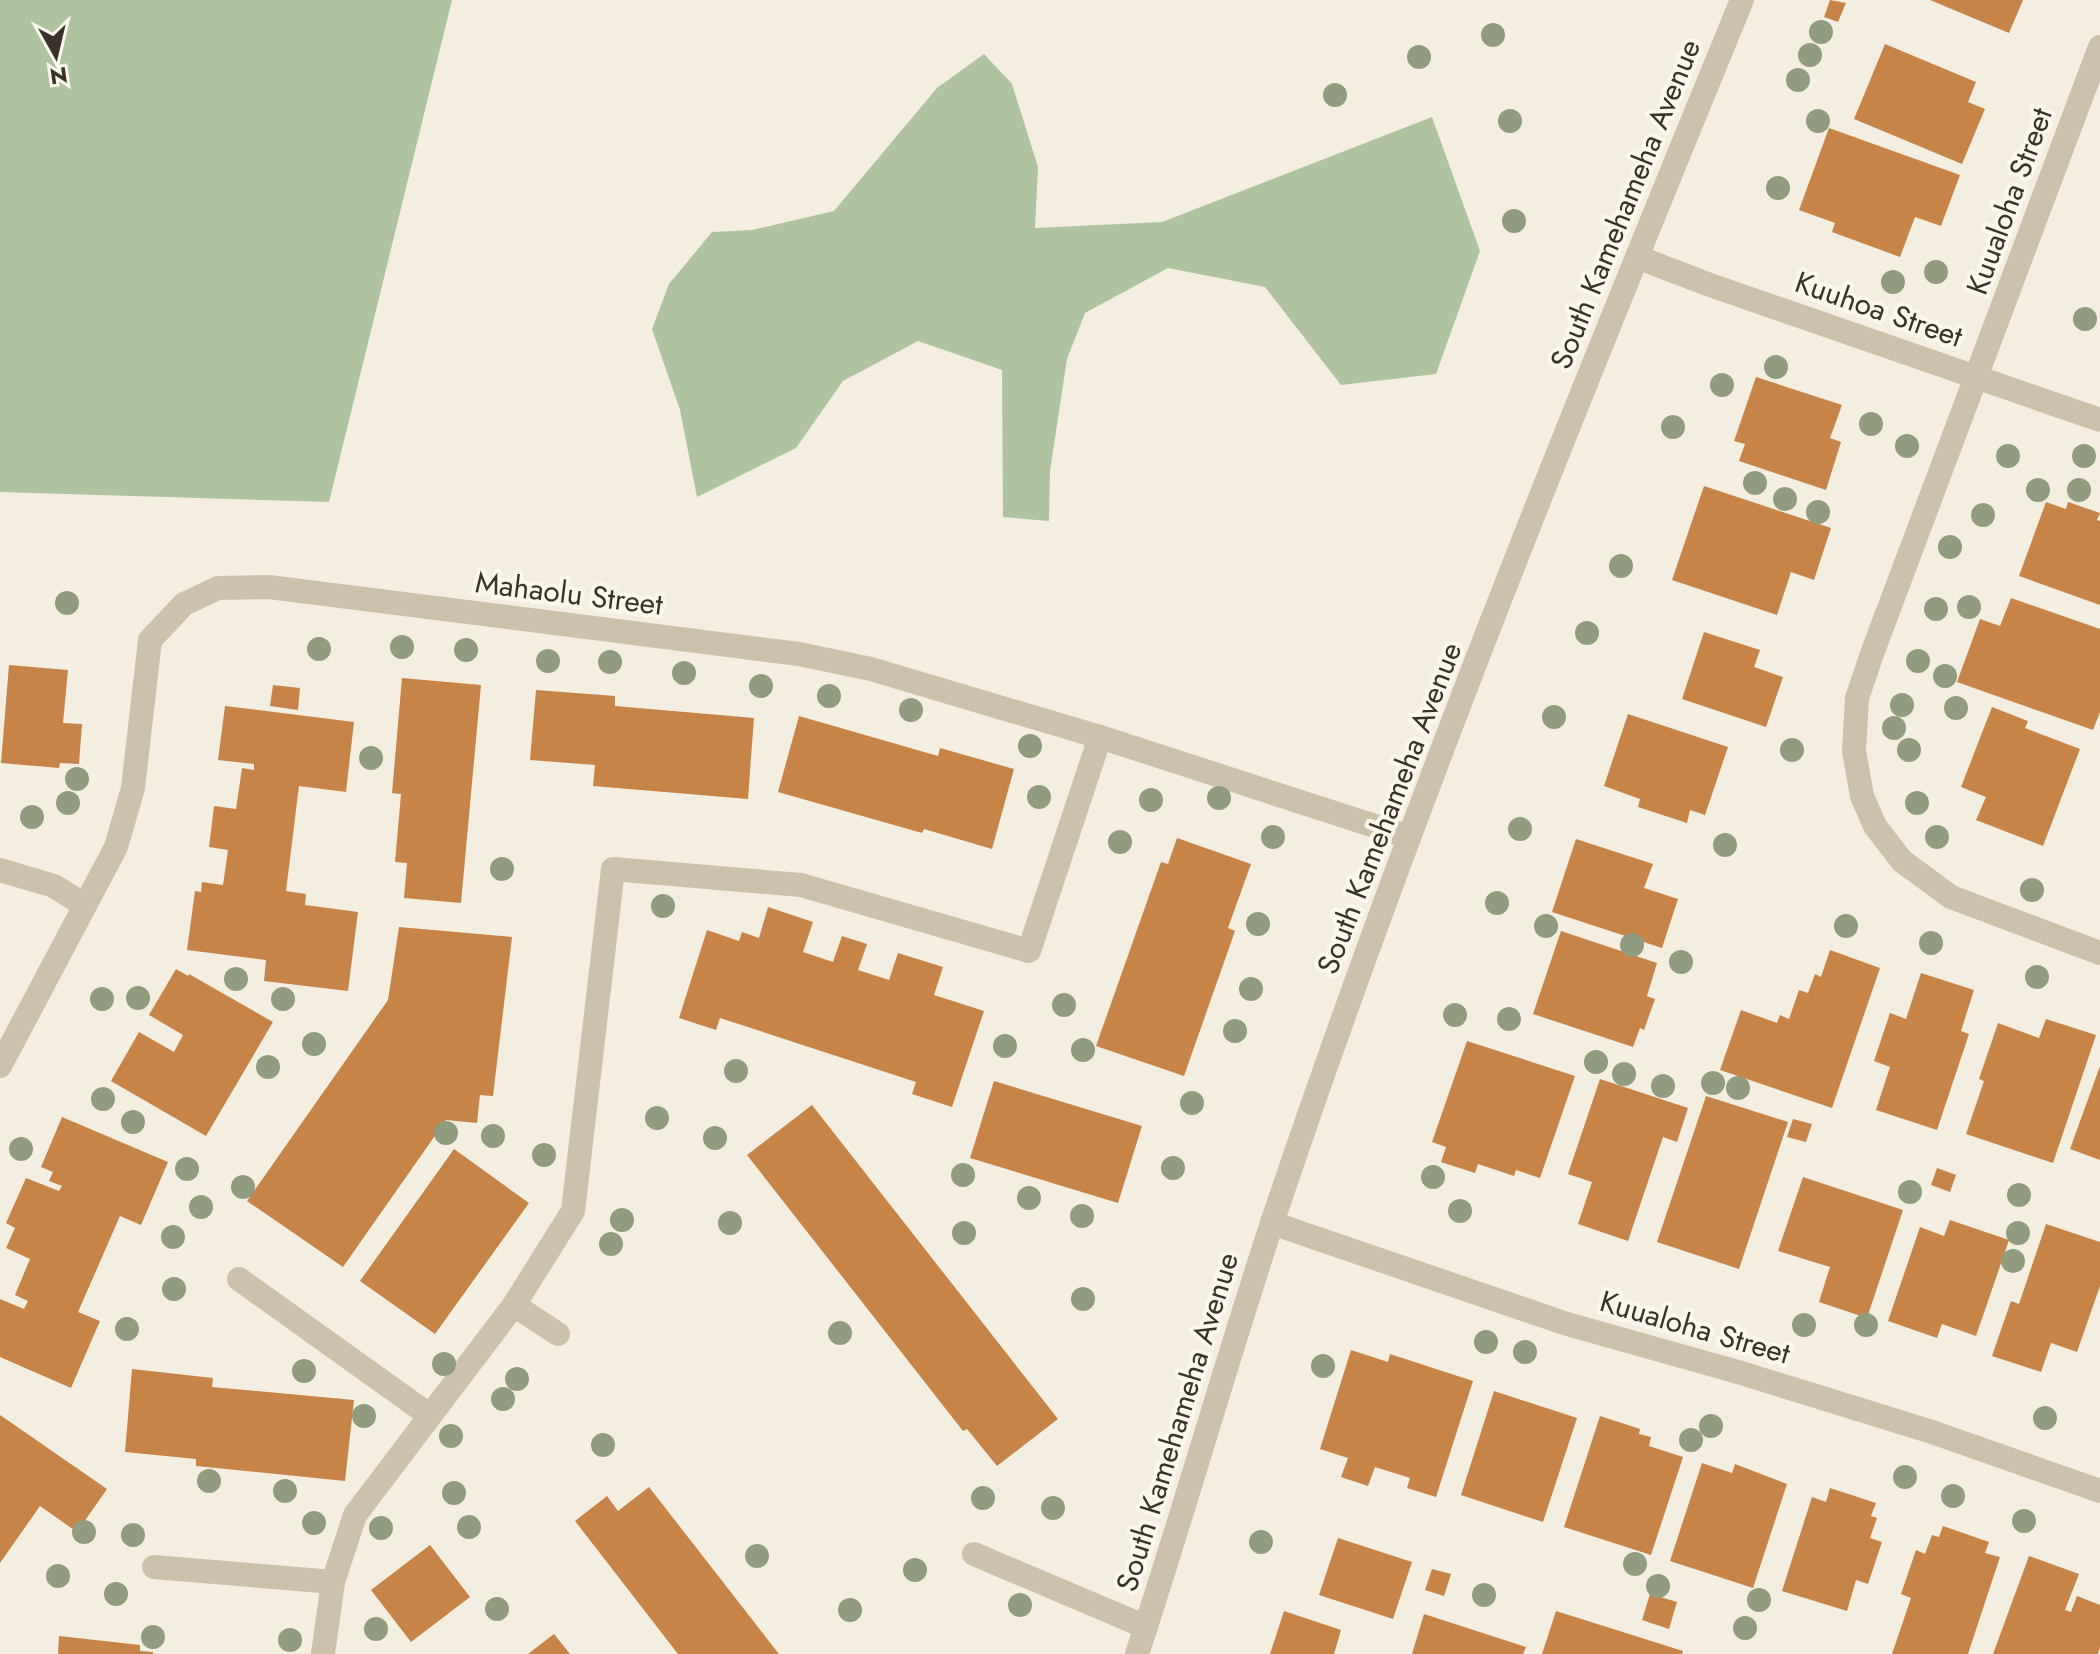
<svg xmlns="http://www.w3.org/2000/svg" width="2100" height="1654" viewBox="0 0 2100 1654" font-family="Jost,sans-serif">
<style>
.green{fill:#aec39e}
.building{fill:#c78449}
.lines{fill:none;stroke-linecap:round;stroke-linejoin:round}
.minor{stroke:#ccc1aa;stroke-width:24}
.tree{fill:#909c7d}
.labels{text-anchor:middle;dominant-baseline:central;stroke-width:8;stroke-linejoin:round;paint-order:stroke}
.street-label{font-size:30px;fill:#39322a;stroke:#faf7ec}
</style>
<rect width="100%" height="100%" fill="#f3eedf"/>
<g class="green">
<path d="M0 0H452L329 502 0 492Z"/>
<path d="M984 54 1012 84 1038 167 1035 228 1162 222 1432 117 1480 251 1436 374 1341 385 1265 287 1168 268 1085 313 1067 359 1050 471 1049 521 1003 517 1002 370 918 341 843 381 796 448 697 497 680 410 652 329 669 284 712 232 752 230 834 211 937 88Z"/>
</g>
<g class="building">
<path d="M1830 0 1846 3 1838 22 1824 17Z"/>
<path d="M1930 0H2023L2009 33Z"/>
<path d="M1885 44 1976 82 1968 102 1985 109 1962 164 1854 119Z"/>
<path d="M1829 128 1960 175 1941 226 1915 217 1900 257 1832 232 1835 223 1799 210Z"/>
<path d="M1756 377 1842 405 1830 438 1841 442 1826 490 1739 461 1745 444 1734 441Z"/>
<path d="M1704 486 1831 528 1814 580 1791 572 1777 615 1672 580Z"/>
<path d="M2046 502 2066 509 2068 502 2100 513 2097 520 2100 521V605L2019 576Z"/>
<path d="M2011 598 2100 629V712L2093 730 1957 682 1980 619 2000 626Z"/>
<path d="M1704 632 1760 650 1754 667 1783 677 1766 727 1682 699Z"/>
<path d="M9 665 68 670 63 723 82 724 79 764 60 763 59 768 1 763Z"/>
<path d="M402 678 481 685 461 903 404 898 407 863 395 862 401 794 392 793Z"/>
<path d="M273 685 300 688 298 710 270 706Z"/>
<path d="M536 690 615 696V706L754 718 748 799 593 786 595 765 530 760Z"/>
<path d="M225 706 354 722 346 792 299 786 286 891 306 894 305 905 358 912 348 991 264 981 266 960 187 950 195 891 201 892 202 882 223 885 228 850 209 847 214 806 236 809 242 768 254 770V764L218 760Z"/>
<path d="M1992 707 2028 721 2025 728 2080 749 2043 846 1976 820 1986 797 1961 787Z"/>
<path d="M1628 714 1728 747 1705 815 1690 810 1687 823 1638 807 1640 799 1604 786Z"/>
<path d="M799 716 938 756 940 748 1014 769 992 849 924 829 922 833 778 792Z"/>
<path d="M1177 838 1251 864 1228 928 1235 931 1184 1076 1096 1046 1161 862 1168 864Z"/>
<path d="M1576 839 1653 864 1644 888 1678 899 1662 948 1552 912Z"/>
<path d="M768 907 813 922 803 952 833 962 842 936 867 944 858 970 889 980 898 953 943 967 934 995 984 1011 952 1107 912 1094 916 1082 720 1018 716 1030 679 1018 707 930 739 941 742 932 759 938Z"/>
<path d="M399 927 512 937 493 1096 480 1095 477 1123 446 1120 343 1267 247 1201 388 1000Z"/>
<path d="M1561 931 1657 963 1647 996 1655 999 1644 1030 1640 1028 1633 1047 1533 1014Z"/>
<path d="M1830 950 1880 968 1832 1108 1720 1070 1741 1010 1777 1023 1780 1015 1789 1019 1799 990 1808 993 1815 974 1821 977Z"/>
<path d="M176 969 188 976 189 974 273 1022 206 1136 111 1081 139 1032 174 1052 183 1035 149 1015Z"/>
<path d="M1921 973 1974 990 1961 1031 1969 1034 1937 1130 1876 1110 1890 1067 1874 1061 1890 1013 1906 1019Z"/>
<path d="M2046 1019 2096 1035 2053 1163 1966 1134 1984 1081 1979 1079 1998 1023 2039 1038Z"/>
<path d="M1467 1041 1575 1076 1540 1178 1516 1170 1514 1176 1478 1164 1475 1173 1441 1162 1446 1147 1432 1142Z"/>
<path d="M2100 1066V1160L2070 1149Z"/>
<path d="M1600 1079 1688 1108 1677 1142 1663 1137 1628 1241 1578 1224 1592 1182 1568 1174Z"/>
<path d="M994 1081 1142 1126 1118 1203 970 1158Z"/>
<path d="M1706 1096 1788 1122 1739 1269 1657 1242Z"/>
<path d="M812 1105 1058 1419 997 1466 967 1429 963 1431 747 1155Z"/>
<path d="M62 1117 168 1162 141 1225 120 1216 78 1312 100 1321 71 1388 0 1357V1299L24 1309 28 1301 15 1295 30 1259 6 1248 15 1228 6 1223 26 1178 59 1191 62 1186 49 1181 53 1172 41 1167Z"/>
<path d="M1793 1119 1812 1124 1806 1142 1787 1137Z"/>
<path d="M454 1149 529 1203 435 1334 360 1281Z"/>
<path d="M1937 1168 1956 1175 1950 1192 1931 1185Z"/>
<path d="M1803 1177 1903 1210 1867 1318 1819 1302 1830 1267 1778 1251Z"/>
<path d="M1950 1220 2009 1240 1976 1336 1942 1324 1937 1338 1888 1321 1920 1227 1944 1236Z"/>
<path d="M2046 1224 2100 1242V1286L2077 1352 2051 1343 2041 1372 1992 1356 2011 1301 2019 1304Z"/>
<path d="M1351 1350 1388 1362 1390 1354 1473 1381 1436 1497 1407 1488 1410 1478 1375 1467 1368 1486 1341 1477 1348 1458 1320 1449Z"/>
<path d="M132 1369 213 1378 212 1387 354 1400 345 1481 196 1466V1459L125 1452Z"/>
<path d="M1494 1391 1577 1418 1543 1522 1461 1495Z"/>
<path d="M0 1415 107 1489 77 1532 40 1506 0 1563Z"/>
<path d="M1600 1416 1640 1429 1639 1434 1651 1437 1649 1446 1683 1457 1651 1555 1564 1527Z"/>
<path d="M1702 1463 1732 1473 1735 1464 1787 1484 1753 1588 1670 1561Z"/>
<path d="M649 1487 779 1654H678L575 1521 607 1496 618 1511Z"/>
<path d="M1830 1488 1876 1503 1871 1516 1877 1518 1870 1538 1882 1542 1868 1584 1856 1580 1847 1611 1782 1591 1812 1497 1826 1502Z"/>
<path d="M1943 1526 1989 1542 1985 1553 2000 1557 1968 1654H1892L1911 1598 1901 1594 1916 1550 1925 1554 1932 1535 1939 1537Z"/>
<path d="M1338 1538 1412 1562 1393 1619 1319 1595Z"/>
<path d="M430 1545 470 1597 411 1642 371 1590Z"/>
<path d="M2029 1556 2079 1574 2065 1610 2071 1612 2077 1596 2100 1605V1647L2098 1654H1993Z"/>
<path d="M1432 1569 1451 1574 1444 1596 1425 1590Z"/>
<path d="M1650 1594 1677 1602 1669 1629 1642 1620Z"/>
<path d="M1284 1611 1341 1630 1334 1654H1270Z"/>
<path d="M1556 1611 1683 1651 1682 1654H1542Z"/>
<path d="M1424 1614 1526 1647 1523 1654H1412Z"/>
<path d="M554 1634 570 1654H528Z"/>
<path d="M59 1636 140 1645V1651L153 1652V1654H58Z"/>
</g>
<g class="lines">
<g class="minor">
<path d="M2100 47 1873 651 1857 698 1854 751 1862 796 1875 826 1902 861 1951 897 2100 953"/>
<path d="M1637 257 1710 285 2100 420"/>
<path d="M0 870 54 886 84 905"/>
<path d="M0 1066 116 847 133 788 150 640 184 604 218 588 269 587 799 654 871 669 1100 737 1409 837"/>
<path d="M1272 1223 1567 1324 1738 1372 1929 1431 2100 1491"/>
<path d="M239 1279 429 1415"/>
<path d="M514 1305 558 1334"/>
<path d="M974 1554 1146 1627"/>
<path d="M154 1567 333 1582"/>
<path d="M323 1654 333 1582 355 1515 514 1305 573 1211 613 869 801 885 1029 951 1100 737"/>
<path d="M1137 1654C1184 1511 1225 1366 1272 1223 1411 809 1576 404 1742 0"/>
</g>
</g>
<g class="tree">
<circle cx="1821" cy="32" r="12"/>
<circle cx="1493" cy="35" r="12"/>
<circle cx="1810" cy="55" r="12"/>
<circle cx="1419" cy="57" r="12"/>
<circle cx="1798" cy="80" r="12"/>
<circle cx="1335" cy="95" r="12"/>
<circle cx="1510" cy="121" r="12"/>
<circle cx="1818" cy="121" r="12"/>
<circle cx="1778" cy="188" r="12"/>
<circle cx="1514" cy="221" r="12"/>
<circle cx="1936" cy="272" r="12"/>
<circle cx="1893" cy="282" r="12"/>
<circle cx="2085" cy="319" r="12"/>
<circle cx="1776" cy="367" r="12"/>
<circle cx="1722" cy="385" r="12"/>
<circle cx="1871" cy="424" r="12"/>
<circle cx="1673" cy="427" r="12"/>
<circle cx="1907" cy="446" r="12"/>
<circle cx="2008" cy="456" r="12"/>
<circle cx="2084" cy="456" r="12"/>
<circle cx="1755" cy="483" r="12"/>
<circle cx="2038" cy="490" r="12"/>
<circle cx="2079" cy="490" r="12"/>
<circle cx="1785" cy="499" r="12"/>
<circle cx="1818" cy="512" r="12"/>
<circle cx="1983" cy="515" r="12"/>
<circle cx="1950" cy="547" r="12"/>
<circle cx="1621" cy="566" r="12"/>
<circle cx="67" cy="603" r="12"/>
<circle cx="1969" cy="607" r="12"/>
<circle cx="1936" cy="609" r="12"/>
<circle cx="1587" cy="633" r="12"/>
<circle cx="402" cy="647" r="12"/>
<circle cx="319" cy="649" r="12"/>
<circle cx="466" cy="650" r="12"/>
<circle cx="548" cy="661" r="12"/>
<circle cx="1918" cy="661" r="12"/>
<circle cx="610" cy="662" r="12"/>
<circle cx="684" cy="673" r="12"/>
<circle cx="1945" cy="676" r="12"/>
<circle cx="761" cy="686" r="12"/>
<circle cx="829" cy="696" r="12"/>
<circle cx="1902" cy="705" r="12"/>
<circle cx="1956" cy="708" r="12"/>
<circle cx="911" cy="710" r="12"/>
<circle cx="1554" cy="717" r="12"/>
<circle cx="1894" cy="728" r="12"/>
<circle cx="1030" cy="746" r="12"/>
<circle cx="1792" cy="750" r="12"/>
<circle cx="1909" cy="750" r="12"/>
<circle cx="371" cy="758" r="12"/>
<circle cx="77" cy="779" r="12"/>
<circle cx="1039" cy="797" r="12"/>
<circle cx="1219" cy="798" r="12"/>
<circle cx="1151" cy="800" r="12"/>
<circle cx="68" cy="803" r="12"/>
<circle cx="1917" cy="803" r="12"/>
<circle cx="32" cy="817" r="12"/>
<circle cx="1520" cy="829" r="12"/>
<circle cx="1273" cy="837" r="12"/>
<circle cx="1937" cy="837" r="12"/>
<circle cx="1120" cy="842" r="12"/>
<circle cx="1725" cy="845" r="12"/>
<circle cx="502" cy="869" r="12"/>
<circle cx="2032" cy="890" r="12"/>
<circle cx="1497" cy="903" r="12"/>
<circle cx="663" cy="906" r="12"/>
<circle cx="1258" cy="924" r="12"/>
<circle cx="1546" cy="926" r="12"/>
<circle cx="1846" cy="926" r="12"/>
<circle cx="1931" cy="943" r="12"/>
<circle cx="1632" cy="945" r="12"/>
<circle cx="1681" cy="962" r="12"/>
<circle cx="2037" cy="977" r="12"/>
<circle cx="236" cy="979" r="12"/>
<circle cx="1251" cy="989" r="12"/>
<circle cx="138" cy="998" r="12"/>
<circle cx="102" cy="999" r="12"/>
<circle cx="283" cy="999" r="12"/>
<circle cx="1064" cy="1005" r="12"/>
<circle cx="1455" cy="1015" r="12"/>
<circle cx="1509" cy="1019" r="12"/>
<circle cx="1235" cy="1031" r="12"/>
<circle cx="314" cy="1044" r="12"/>
<circle cx="1005" cy="1046" r="12"/>
<circle cx="1083" cy="1050" r="12"/>
<circle cx="1596" cy="1062" r="12"/>
<circle cx="268" cy="1067" r="12"/>
<circle cx="736" cy="1071" r="12"/>
<circle cx="1624" cy="1074" r="12"/>
<circle cx="1713" cy="1083" r="12"/>
<circle cx="1663" cy="1086" r="12"/>
<circle cx="1738" cy="1088" r="12"/>
<circle cx="103" cy="1099" r="12"/>
<circle cx="1192" cy="1103" r="12"/>
<circle cx="657" cy="1118" r="12"/>
<circle cx="133" cy="1122" r="12"/>
<circle cx="446" cy="1133" r="12"/>
<circle cx="493" cy="1136" r="12"/>
<circle cx="715" cy="1138" r="12"/>
<circle cx="21" cy="1149" r="12"/>
<circle cx="544" cy="1155" r="12"/>
<circle cx="1173" cy="1168" r="12"/>
<circle cx="187" cy="1169" r="12"/>
<circle cx="963" cy="1175" r="12"/>
<circle cx="1433" cy="1177" r="12"/>
<circle cx="243" cy="1187" r="12"/>
<circle cx="1910" cy="1192" r="12"/>
<circle cx="2019" cy="1195" r="12"/>
<circle cx="1029" cy="1198" r="12"/>
<circle cx="201" cy="1207" r="12"/>
<circle cx="1460" cy="1211" r="12"/>
<circle cx="1082" cy="1216" r="12"/>
<circle cx="622" cy="1220" r="12"/>
<circle cx="730" cy="1223" r="12"/>
<circle cx="964" cy="1233" r="12"/>
<circle cx="2018" cy="1233" r="12"/>
<circle cx="173" cy="1237" r="12"/>
<circle cx="611" cy="1244" r="12"/>
<circle cx="2013" cy="1261" r="12"/>
<circle cx="174" cy="1289" r="12"/>
<circle cx="1083" cy="1299" r="12"/>
<circle cx="1804" cy="1325" r="12"/>
<circle cx="1866" cy="1325" r="12"/>
<circle cx="127" cy="1329" r="12"/>
<circle cx="840" cy="1333" r="12"/>
<circle cx="1486" cy="1342" r="12"/>
<circle cx="1525" cy="1352" r="12"/>
<circle cx="444" cy="1364" r="12"/>
<circle cx="1323" cy="1366" r="12"/>
<circle cx="304" cy="1371" r="12"/>
<circle cx="517" cy="1379" r="12"/>
<circle cx="503" cy="1399" r="12"/>
<circle cx="364" cy="1416" r="12"/>
<circle cx="2045" cy="1418" r="12"/>
<circle cx="1711" cy="1426" r="12"/>
<circle cx="451" cy="1436" r="12"/>
<circle cx="1691" cy="1440" r="12"/>
<circle cx="603" cy="1445" r="12"/>
<circle cx="1905" cy="1477" r="12"/>
<circle cx="209" cy="1481" r="12"/>
<circle cx="285" cy="1491" r="12"/>
<circle cx="454" cy="1493" r="12"/>
<circle cx="1953" cy="1496" r="12"/>
<circle cx="983" cy="1498" r="12"/>
<circle cx="1053" cy="1508" r="12"/>
<circle cx="2024" cy="1521" r="12"/>
<circle cx="314" cy="1523" r="12"/>
<circle cx="469" cy="1527" r="12"/>
<circle cx="381" cy="1528" r="12"/>
<circle cx="84" cy="1532" r="12"/>
<circle cx="133" cy="1535" r="12"/>
<circle cx="1261" cy="1542" r="12"/>
<circle cx="757" cy="1556" r="12"/>
<circle cx="1635" cy="1564" r="12"/>
<circle cx="915" cy="1570" r="12"/>
<circle cx="58" cy="1576" r="12"/>
<circle cx="1658" cy="1586" r="12"/>
<circle cx="116" cy="1594" r="12"/>
<circle cx="1484" cy="1595" r="12"/>
<circle cx="1759" cy="1600" r="12"/>
<circle cx="1020" cy="1605" r="12"/>
<circle cx="497" cy="1609" r="12"/>
<circle cx="850" cy="1610" r="12"/>
<circle cx="1745" cy="1628" r="12"/>
<circle cx="376" cy="1629" r="12"/>
<circle cx="153" cy="1637" r="12"/>
<circle cx="290" cy="1640" r="12"/>
</g>
<g class="labels">
<g class="street-label">
<text transform="translate(2009 201) rotate(-70)">Kuualoha Street</text>
<text transform="translate(1625 204) rotate(-68)">South Kamehameha Avenue</text>
<text transform="translate(1879 309) rotate(19)">Kuuhoa Street</text>
<text transform="translate(569 593) rotate(7)">Mahaolu Street</text>
<text transform="translate(1389 808) rotate(-69)">South Kamehameha Avenue</text>
<text transform="translate(1695 1327) rotate(16)">Kuualoha Street</text>
<text transform="translate(1177 1422) rotate(-73)">South Kamehameha Avenue</text>
</g>
</g>
<g transform="translate(56 56) rotate(172)" stroke="#faf7ec" stroke-width="6" paint-order="stroke">
<path d="M0-6L14 30L0 20L-14 30Z" fill="#39322a"/>
<text y="-12" font-size="22" font-weight="bold" text-anchor="middle" fill="#39322a">N</text>
</g>
</svg>
